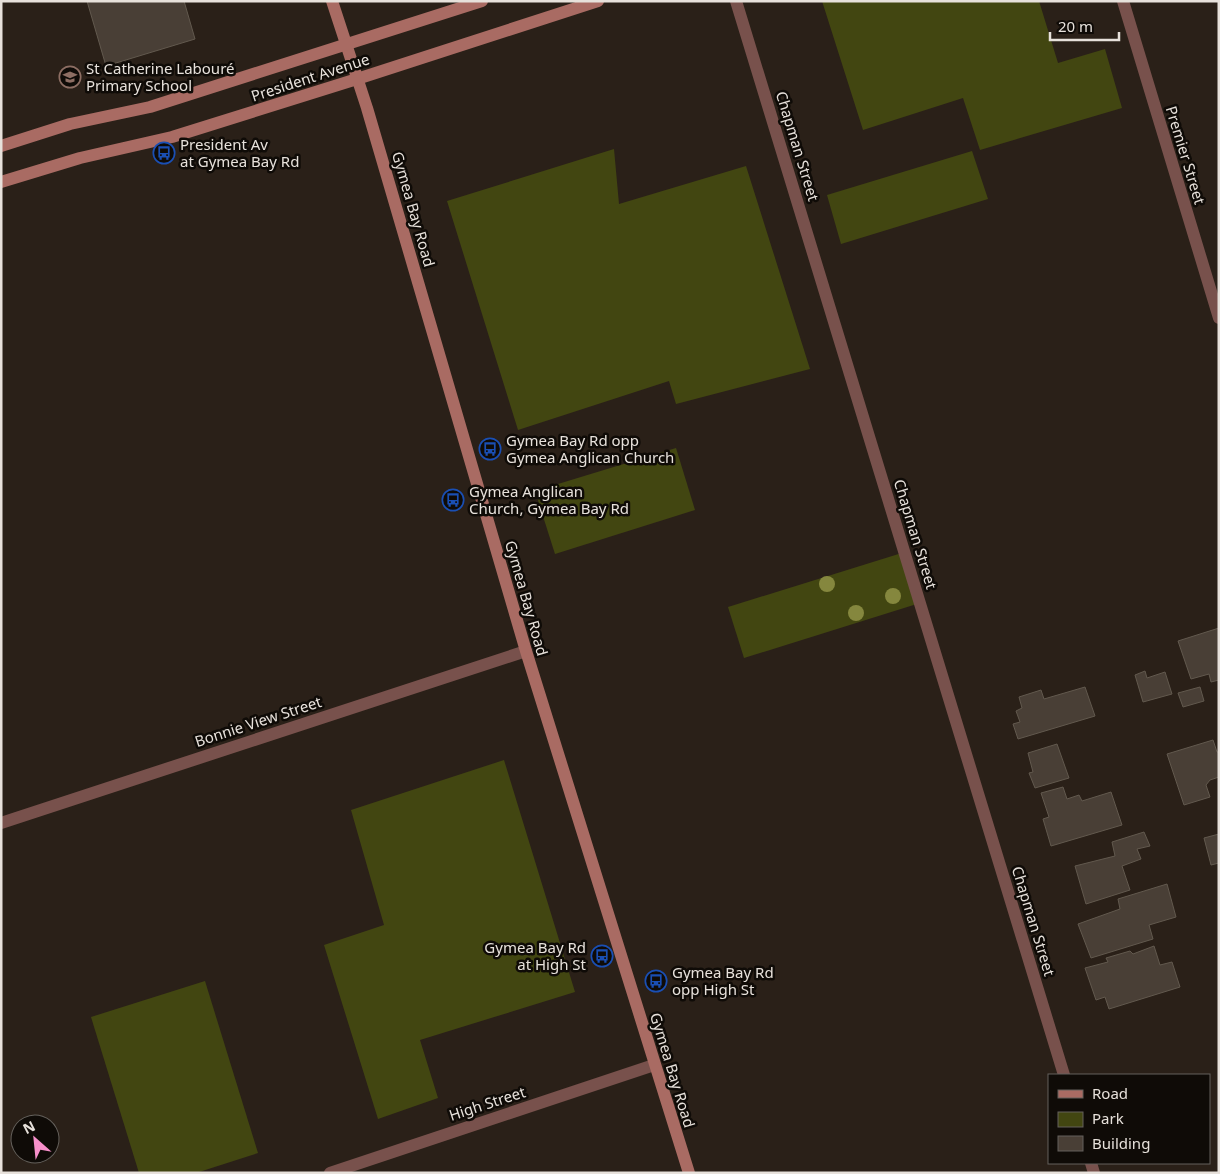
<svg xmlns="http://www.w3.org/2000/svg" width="1220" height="1174" viewBox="0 0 1220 1174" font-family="'Noto Sans',sans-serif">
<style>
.green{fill:#424611}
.building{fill:#493f36;stroke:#62594e}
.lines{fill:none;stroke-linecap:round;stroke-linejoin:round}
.street{stroke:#78514c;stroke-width:12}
.secondary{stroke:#a96b63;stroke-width:12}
.tree{fill:#85873e}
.labels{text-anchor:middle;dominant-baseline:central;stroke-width:5;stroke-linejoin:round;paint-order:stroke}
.poi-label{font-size:15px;fill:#e7e1db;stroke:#0f0b07;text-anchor:start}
.street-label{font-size:15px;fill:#e7e1db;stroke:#0f0b07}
</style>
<rect width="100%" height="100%" fill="#2a2018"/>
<g class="green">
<path d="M822 1H1039L1058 63 1105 49 1122 108 980 150 963 98 863 130Z"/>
<path d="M614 149 619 204 746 166 810 369 676 404 669 381 518 430 447 201Z"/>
<path d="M972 151 988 199 841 244 827 195Z"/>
<path d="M676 448 695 510 555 554 535 491Z"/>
<path d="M905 552 920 603 744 658 728 607Z"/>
<path d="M504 760 575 992 420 1040 438 1098 378 1119 324 945 384 925 351 810Z"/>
<path d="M205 981 258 1153 196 1173H139L91 1017Z"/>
</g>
<g class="building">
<path d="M87 1H184L195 39 106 66Z"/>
<path d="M1219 628V680L1211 682 1209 674 1191 679 1178 641Z"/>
<path d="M1145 671 1147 678 1165 672 1172 694 1143 702 1135 675Z"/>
<path d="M1085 687 1095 716 1018 739 1013 724 1020 722 1016 711 1022 708 1019 697 1041 690 1044 699Z"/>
<path d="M1200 687 1204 701 1183 707 1178 693Z"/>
<path d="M1213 740 1217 752H1219V777L1210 780 1206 785 1210 797 1184 805 1167 754Z"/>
<path d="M1057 744 1069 778 1035 788 1029 773 1033 772 1028 753Z"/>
<path d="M1063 787 1067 799 1079 795 1082 801 1111 792 1122 825 1051 846 1043 819 1049 817 1041 793Z"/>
<path d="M1144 832 1150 846 1137 849 1141 859 1122 866 1130 890 1086 904 1075 866 1115 856 1112 842Z"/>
<path d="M1219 834V863L1211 865 1204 838Z"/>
<path d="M1167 884 1176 917 1149 925 1153 939 1091 958 1078 924 1120 909 1118 899Z"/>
<path d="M1154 946 1160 965 1172 962 1180 987 1109 1009 1105 997 1096 1000 1085 968 1108 962 1106 958 1130 951 1133 954Z"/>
</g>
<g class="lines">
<g class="street">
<path d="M736 1 1064 1075"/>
<path d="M1123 1 1219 318"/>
<path d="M1 823 526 651"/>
<path d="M1091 1163 1094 1173"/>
<path d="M330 1173 654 1065"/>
</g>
<g class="secondary">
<path d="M332 1 367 108 526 651 689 1173"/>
<path d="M1 146 70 124 150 107 482 1"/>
<path d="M1 182 80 158 172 137 357 79 598 1"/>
</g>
</g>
<g class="tree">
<circle cx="827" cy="584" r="8"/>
<circle cx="893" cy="596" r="8"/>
<circle cx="856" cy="613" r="8"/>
</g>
<defs>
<g id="school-ring" transform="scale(1.125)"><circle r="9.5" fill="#0f0b07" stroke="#8d6e63" stroke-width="1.5"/><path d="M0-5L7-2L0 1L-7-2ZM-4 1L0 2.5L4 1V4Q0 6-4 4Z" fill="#8d6e63"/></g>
<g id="bus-ring" transform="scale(1.125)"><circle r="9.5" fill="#0f0b07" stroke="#1a4fb4" stroke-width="1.5"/><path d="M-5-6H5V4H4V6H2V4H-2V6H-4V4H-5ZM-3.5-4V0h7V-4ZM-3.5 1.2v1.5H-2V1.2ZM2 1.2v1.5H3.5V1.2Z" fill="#1a4fb4"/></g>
</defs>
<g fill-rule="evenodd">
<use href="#school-ring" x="70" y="77"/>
<use href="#bus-ring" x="164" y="153"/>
<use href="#bus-ring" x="490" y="449"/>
<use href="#bus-ring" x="453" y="500"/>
<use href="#bus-ring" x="602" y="956"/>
<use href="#bus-ring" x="656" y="981"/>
</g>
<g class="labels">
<g class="poi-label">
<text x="86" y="68">St Catherine Labouré<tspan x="86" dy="17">Primary School</tspan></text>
<text x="180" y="144">President Av<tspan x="180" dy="17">at Gymea Bay Rd</tspan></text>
<text x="506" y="440">Gymea Bay Rd opp<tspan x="506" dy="17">Gymea Anglican Church</tspan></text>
<text x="469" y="491">Gymea Anglican<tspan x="469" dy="17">Church, Gymea Bay Rd</tspan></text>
<text x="586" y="947" text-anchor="end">Gymea Bay Rd<tspan x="586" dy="17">at High St</tspan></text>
<text x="672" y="972">Gymea Bay Rd<tspan x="672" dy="17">opp High St</tspan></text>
</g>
<g class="street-label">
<text transform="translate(310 77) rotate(-18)">President Avenue</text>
<text transform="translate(798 146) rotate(73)">Chapman Street</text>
<text transform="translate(1186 155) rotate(73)">Premier Street</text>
<text transform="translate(414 209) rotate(74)">Gymea Bay Road</text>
<text transform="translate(916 534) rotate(73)">Chapman Street</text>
<text transform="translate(527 598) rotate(74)">Gymea Bay Road</text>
<text transform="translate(258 721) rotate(-18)">Bonnie View Street</text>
<text transform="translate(1034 921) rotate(73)">Chapman Street</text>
<text transform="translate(673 1070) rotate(73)">Gymea Bay Road</text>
<text transform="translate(487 1103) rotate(-18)">High Street</text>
</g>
</g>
<rect width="1220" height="1174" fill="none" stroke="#e7e1db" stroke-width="5"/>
<rect x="1048" y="1074" width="162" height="90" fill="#0f0b07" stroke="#65615c"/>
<rect x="1058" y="1090" width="25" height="8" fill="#a96b63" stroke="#65615c"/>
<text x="1092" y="1099" font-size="15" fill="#e7e1db">Road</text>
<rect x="1058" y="1112" width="25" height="15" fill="#424611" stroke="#65615c"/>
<text x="1092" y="1124" font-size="15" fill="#e7e1db">Park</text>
<rect x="1058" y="1136" width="25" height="15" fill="#493f36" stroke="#65615c"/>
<text x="1092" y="1149" font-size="15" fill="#e7e1db">Building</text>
<g transform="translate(35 1139) rotate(333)"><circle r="24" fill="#0f0b07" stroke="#65615c"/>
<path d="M0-4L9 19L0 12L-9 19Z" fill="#f890cb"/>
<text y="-8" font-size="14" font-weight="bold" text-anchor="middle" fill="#e7e1db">N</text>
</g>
<path d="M1050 32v8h69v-8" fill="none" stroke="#e7e1db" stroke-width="2.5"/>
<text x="1058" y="32" font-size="15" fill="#e7e1db" stroke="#0f0b07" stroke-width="4" paint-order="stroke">20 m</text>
</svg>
